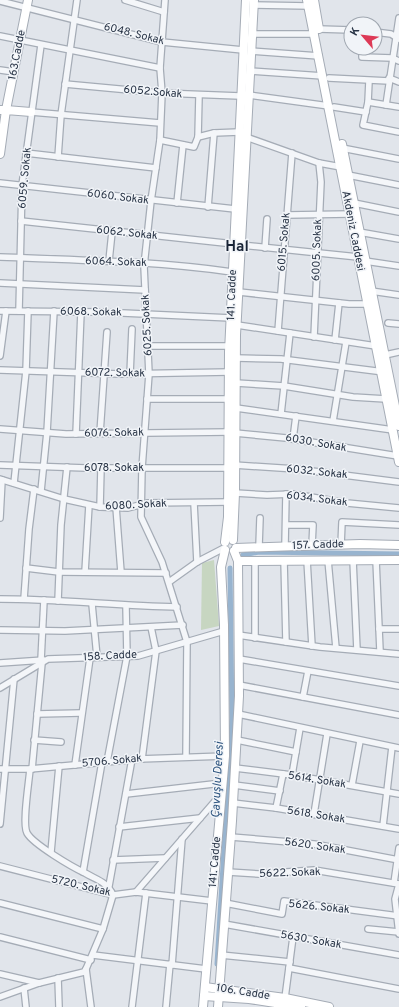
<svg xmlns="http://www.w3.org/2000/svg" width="399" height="1007" viewBox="0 0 399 1007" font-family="Overpass,sans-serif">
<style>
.green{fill:#c7d6c1}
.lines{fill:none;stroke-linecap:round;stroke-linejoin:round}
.canal{stroke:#98b4cf;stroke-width:5}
.street-casing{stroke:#a5acb6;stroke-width:8}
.secondary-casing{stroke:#a5acb6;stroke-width:10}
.street{stroke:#f4f6f9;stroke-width:5.5}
.secondary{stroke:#fff;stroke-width:8}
.labels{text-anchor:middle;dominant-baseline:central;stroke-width:3;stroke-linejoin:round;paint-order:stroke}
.street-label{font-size:11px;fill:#273345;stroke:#f1f4f8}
.water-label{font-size:12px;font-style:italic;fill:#2c537e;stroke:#f1f4f8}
.district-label{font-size:15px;font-weight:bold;fill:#192436;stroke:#f1f4f8}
</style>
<rect width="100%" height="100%" fill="#e1e5eb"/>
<path class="green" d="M214 560 219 626 201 630 202 563Z"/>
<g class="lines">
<g class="canal">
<path d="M243 555 259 552 399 554"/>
<path d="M217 964 232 719 230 568"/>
</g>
<g class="street-casing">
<g id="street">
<path d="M125 0 164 12"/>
<path d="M165 0 160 68 162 93 160 140 151 201 144 266 149 374 142 468 141 517 162 562 187 642 186 757"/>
<path d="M0 1 162 42 243 50"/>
<path d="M254 5 309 6"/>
<path d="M319 29 351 30"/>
<path d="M375 32 391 34 399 39"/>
<path d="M252 34H315"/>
<path d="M0 36 160 68"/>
<path d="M362 48V57L392 58 399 61"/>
<path d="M251 51 319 56"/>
<path d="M0 70 14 72"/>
<path d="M250 71 323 76"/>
<path d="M329 78 389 81"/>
<path d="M389 78 399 82"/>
<path d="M369 81 368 102 363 125 399 132"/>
<path d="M65 84 162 93 240 96"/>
<path d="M249 95 329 106"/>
<path d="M368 102 399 107"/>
<path d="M386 105 399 18"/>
<path d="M334 107 366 112"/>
<path d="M31 112 160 123"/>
<path d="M198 137 214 133 239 132"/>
<path d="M246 137 319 163 341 167"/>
<path d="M160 140 194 147 198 137 199 96"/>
<path d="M342 148 399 159"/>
<path d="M26 153 156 168"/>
<path d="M58 157 61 115 77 0"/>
<path d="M348 175 399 185"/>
<path d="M0 183 235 209"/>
<path d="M177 203 183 145"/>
<path d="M354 203 399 212"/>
<path d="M208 207 214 133"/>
<path d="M287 215 350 214"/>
<path d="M21 221 234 244"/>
<path d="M359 232 399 239"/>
<path d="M241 245 358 257"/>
<path d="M265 248 267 219"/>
<path d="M0 257C78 260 156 261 232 272"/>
<path d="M109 261 112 232"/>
<path d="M365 261 399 266"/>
<path d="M0 283 145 290"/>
<path d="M371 291 399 295"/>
<path d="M239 292 349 304H367"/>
<path d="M0 311 101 312 231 318"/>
<path d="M19 311 22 185 41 45"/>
<path d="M388 323 399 324"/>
<path d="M237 325 376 346"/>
<path d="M278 331 292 153"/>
<path d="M314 337 321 182 319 163"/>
<path d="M335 340 339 303"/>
<path d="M148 346H229"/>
<path d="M385 355 399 352"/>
<path d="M0 356 6 311"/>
<path d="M236 358 281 359 384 372"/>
<path d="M0 370 120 374 229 372"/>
<path d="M130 374 132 329"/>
<path d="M236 383 284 386 353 397 386 399"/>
<path d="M147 399H229"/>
<path d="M236 408 393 430"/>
<path d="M281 414 290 333"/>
<path d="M333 421 346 342"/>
<path d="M0 429 66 434 229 432"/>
<path d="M100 433 107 332"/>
<path d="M235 433 286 438 398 456"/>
<path d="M76 434 81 312"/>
<path d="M293 439 296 416"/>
<path d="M0 465 86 468H228"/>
<path d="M234 465 296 469 399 482"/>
<path d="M0 479 64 499 100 507 128 508 147 503 228 502"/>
<path d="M14 483 26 371 28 311"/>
<path d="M41 491 47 432 54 311"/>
<path d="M235 493 267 495 293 494 347 503 399 508"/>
<path d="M194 503 197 562"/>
<path d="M100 507 101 468"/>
<path d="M116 507 121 572"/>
<path d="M0 518 2 480"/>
<path d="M286 525H313L312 545"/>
<path d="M341 545 342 522 399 525"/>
<path d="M259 546 260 518"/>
<path d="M285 546 286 494"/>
<path d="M284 560 286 642"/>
<path d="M307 560 312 646"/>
<path d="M328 560 336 648"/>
<path d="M353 560 357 650"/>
<path d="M376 560 380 651"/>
<path d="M255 561V638"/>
<path d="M26 568 59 572 166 573"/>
<path d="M85 572 89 505"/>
<path d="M169 582 197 562 224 548"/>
<path d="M0 599C59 599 118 606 177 607"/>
<path d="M24 599 29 529 34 489"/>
<path d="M58 601 61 525 67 467"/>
<path d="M92 604 97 657"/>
<path d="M379 629H399"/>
<path d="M0 630 65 631 183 625"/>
<path d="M238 635 320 647 399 654"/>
<path d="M239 659 399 686"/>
<path d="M41 660 44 600"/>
<path d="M0 663 44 660"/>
<path d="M239 685 399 715"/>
<path d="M0 688 48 659 138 656 224 631"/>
<path d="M303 697 308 671"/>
<path d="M37 714 81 713"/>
<path d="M238 714 399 748"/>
<path d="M34 740 61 742"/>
<path d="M237 740 296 752"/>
<path d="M142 759 156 651 151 627"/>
<path d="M107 762 127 656 126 606"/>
<path d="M75 765 90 658"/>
<path d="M235 768 292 775 399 794"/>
<path d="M0 769H30L139 759 225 756"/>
<path d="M30 769C29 782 22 824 27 833 33 844 72 867 85 873 97 880 107 882 113 895"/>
<path d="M32 769 42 663"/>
<path d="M292 775 300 728"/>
<path d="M234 785 280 791"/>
<path d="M352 785 360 741"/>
<path d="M126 794 222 783"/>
<path d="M233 803 276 808 399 829"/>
<path d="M276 808 283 774"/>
<path d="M314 814 327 734"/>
<path d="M0 824 14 679"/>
<path d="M383 826 392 747"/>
<path d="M119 827 200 818"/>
<path d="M231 837 314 844 399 860"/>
<path d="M51 852 59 766"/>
<path d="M113 860 165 858"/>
<path d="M0 866 113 895 136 892 212 901"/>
<path d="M83 872 102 762"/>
<path d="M228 872 259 874 314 870 399 884"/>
<path d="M394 883 399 848"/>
<path d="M399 884 395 899 399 934"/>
<path d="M109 886 132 759"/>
<path d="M136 892 222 793"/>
<path d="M0 903 103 929"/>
<path d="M225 903 282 914 284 901 399 916"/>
<path d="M224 924 399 955"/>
<path d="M368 929 399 932"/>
<path d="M0 937 91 960"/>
<path d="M93 955 206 969"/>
<path d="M221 955 290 962"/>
<path d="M172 965 182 839"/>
<path d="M289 968 399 989"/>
<path d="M0 974 39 983"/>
<path d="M58 978 59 1007"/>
<path d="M24 988 26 1007"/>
<path d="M0 997 39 983 84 972 86 969"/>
<path d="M285 998 293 937"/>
<path d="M91 1007 86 969 103 929 113 895"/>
<path d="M132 1007 146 893"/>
<path d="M166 1007 170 964"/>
</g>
</g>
<g class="secondary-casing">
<g id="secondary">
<path d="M307 0 399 462"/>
<path d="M314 0 319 29"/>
<path d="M0 110H6L28 0"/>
<path d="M342 144 399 426"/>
<path d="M0 154 6 110 31 112"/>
<path d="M233 540 235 493 236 335 254 0"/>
<path d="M225 542 228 517 229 352 246 0"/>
<path d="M236 548 360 544 399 545"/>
<path d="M238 561 399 560"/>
<path d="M205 987 285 998 329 1007"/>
<path d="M204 996 249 999 301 1007"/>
<path d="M203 1007 225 756 224 625 221 567 225 550"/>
<path d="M218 1007 232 821 239 696 238 561 234 551"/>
</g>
</g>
<use href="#street" class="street"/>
<use href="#secondary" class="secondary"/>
</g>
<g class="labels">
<g class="street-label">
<text transform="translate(134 34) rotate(14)">6048. Sokak</text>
<text transform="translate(17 55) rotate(-79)">163.Cadde</text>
<text transform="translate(153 92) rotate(5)">6052.Sokak</text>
<text transform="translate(25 178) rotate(-85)">6059. Sokak</text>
<text transform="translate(118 197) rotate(7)">6060. Sokak</text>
<text transform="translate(353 231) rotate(79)">Akdeniz Caddesi</text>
<text transform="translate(127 233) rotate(6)">6062. Sokak</text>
<text transform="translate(284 242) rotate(-85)">6015. Sokak</text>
<text transform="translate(317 250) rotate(-88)">6005. Sokak</text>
<text transform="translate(116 262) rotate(2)">6064. Sokak</text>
<text transform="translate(232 295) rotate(-88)">141. Cadde</text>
<text transform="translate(91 312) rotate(1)">6068. Sokak</text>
<text transform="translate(147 325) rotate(-93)">6025. Sokak</text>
<text transform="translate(115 373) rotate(1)">6072. Sokak</text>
<text transform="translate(114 433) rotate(-1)">6076. Sokak</text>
<text transform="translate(316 443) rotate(10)">6030. Sokak</text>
<text x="114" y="468">6078. Sokak</text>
<text transform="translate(317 472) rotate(6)">6032. Sokak</text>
<text transform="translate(317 499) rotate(7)">6034. Sokak</text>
<text transform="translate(136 505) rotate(-3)">6080. Sokak</text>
<text transform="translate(318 545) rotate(-2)">157. Cadde</text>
<text transform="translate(110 656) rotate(-3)">158. Cadde</text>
<text transform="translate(112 761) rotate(-5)">5706. Sokak</text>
<text transform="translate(317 780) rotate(9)">5614. Sokak</text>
<text transform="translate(316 815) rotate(9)">5618. Sokak</text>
<text transform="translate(315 846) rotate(8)">5620. Sokak</text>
<text transform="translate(215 862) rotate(-85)">141. Cadde</text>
<text transform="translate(290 873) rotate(-2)">5622. Sokak</text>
<text transform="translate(81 886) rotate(13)">5720. Sokak</text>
<text transform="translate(319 907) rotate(6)">5626. Sokak</text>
<text transform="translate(311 940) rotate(10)">5630. Sokak</text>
<text transform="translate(243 992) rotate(9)">106. Cadde</text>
</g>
<g class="water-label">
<text transform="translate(218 780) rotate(-87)">Çavuşlu Deresi</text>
</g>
<g class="district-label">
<text x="237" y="247">Hal</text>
</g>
</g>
<g transform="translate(363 36) rotate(298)"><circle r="19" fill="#f1f4f8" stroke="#a0a7b0"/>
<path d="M0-3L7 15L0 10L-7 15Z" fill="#dd3956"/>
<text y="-6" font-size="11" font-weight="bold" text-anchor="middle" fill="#273345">K</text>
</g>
</svg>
